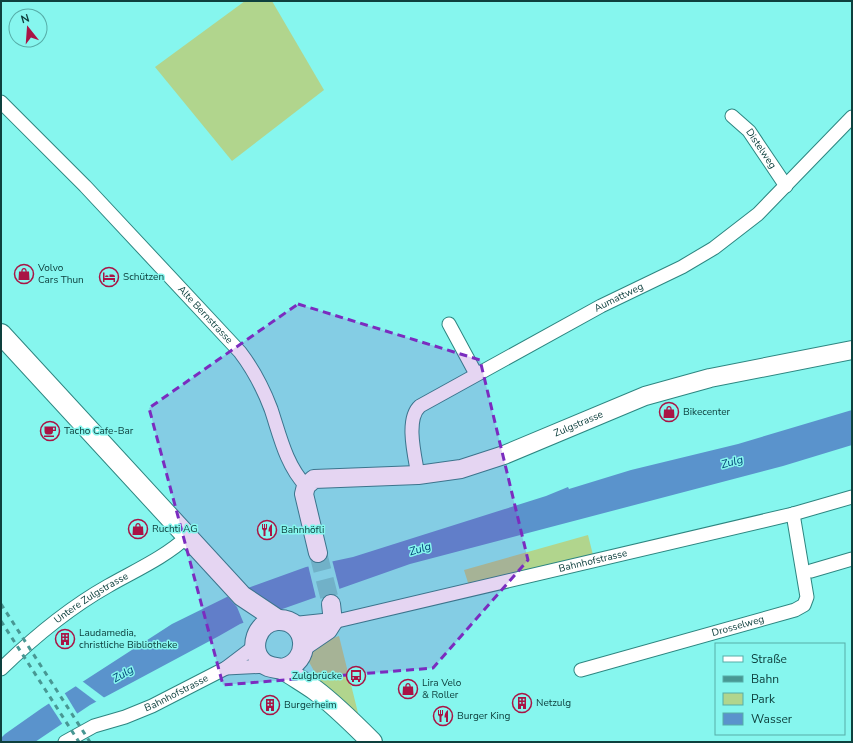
<svg xmlns="http://www.w3.org/2000/svg" width="853" height="743" viewBox="0 0 853 743" font-family="'Nunito Sans',sans-serif">
<style>
.green{fill:#b1d58d}
.water{fill:#5a93cc}
.pier{fill:#86f6ee}
.lines{fill:none;stroke-linecap:round;stroke-linejoin:round}
.secondary-tunnel{stroke:#6ed2cb;stroke-width:18;stroke-dasharray:18 9;stroke-linecap:butt}
.street-casing{stroke:#2d8681;stroke-width:15}
.secondary-casing{stroke:#2d8681;stroke-width:20}
.primary-casing{stroke:#2d8681;stroke-width:22}
.street{stroke:#fff;stroke-width:13}
.secondary{stroke:#fff;stroke-width:18}
.primary{stroke:#fff;stroke-width:20}
.rail{stroke:#489793;stroke-width:3;stroke-dasharray:5 5;stroke-linecap:butt}
.marked{fill:#7b2cbf;fill-opacity:0.2;stroke:#7b2cbf;stroke-width:3;stroke-dasharray:8 5;stroke-linejoin:round}
.labels{text-anchor:middle;dominant-baseline:central;stroke-width:3;stroke-linejoin:round;paint-order:stroke}
.street-label{font-size:10px;fill:#0e403e;stroke:#86f6ee}
.poi-label{font-size:10px;fill:#0e403e;stroke:#86f6ee;text-anchor:start}
.water-label{font-size:11px;font-style:italic;fill:#004277;stroke:#86f6ee}
</style>
<rect width="100%" height="100%" fill="#86f6ee"/>
<g class="green">
<path d="M245 1H272L324 90 232 161 155 67Z"/>
<path d="M588 535 593 555 469 586 464 570Z"/>
<path d="M339 636 359 717 319 683 311 673 314 671 309 662 310 653 322 642Z"/>
</g>
<path class="water" d="M852 410V445L783 466 410 564 240 624 219 636 90 705 35 742H1V738L5 734 42 708 172 624 237 592 306 567 353 557 546 496 568 487 569 489 631 470 738 444Z"/>
<g class="pier">
<path d="M332 560 340 591 316 598 308 565Z"/>
<path d="M236 591 255 596 278 612 244 624 237 607 226 595Z"/>
<path d="M82 681 106 699 98 703 74 685Z"/>
<path d="M64 692 78 715 63 725 48 702Z"/>
</g>
<g class="lines">
<path class="secondary-tunnel" d="M318 553 331 604"/>
<g class="street-casing">
<g id="street">
<path id="s1" d="M1 102 85 186 240 352C253 369 263 388 271 409 280 436 286 465 306 486"/>
<path id="s2" d="M732 116 749 131 786 186"/>
<path d="M449 324 476 374"/>
<path id="s3" d="M418 475C415 457 405 419 420 406L601 306 682 267 714 248 758 214 852 117"/>
<path d="M811 571 852 559"/>
<path id="s4" d="M333 622 793 514 852 497"/>
<path d="M226 668 268 666"/>
<path id="s5" d="M1 669C33 638 69 608 108 586 136 570 164 558 188 536"/>
<path id="s6" d="M581 670 795 610 804 605 807 597 793 514"/>
<path id="s7" d="M65 742 94 726 125 717 152 706 226 668 255 646"/>
</g>
</g>
<g class="secondary-casing">
<g id="secondary">
<path id="s8" d="M318 553 304 494 306 486 314 479 418 475 461 469 504 455 645 396 710 378 852 350"/>
<path d="M295 626 333 622"/>
<path d="M303 647 328 630 333 622 331 604"/>
</g>
</g>
<g class="primary-casing">
<g id="primary">
<path d="M1 334 242 596 278 620"/>
<path d="M281 669C313 664 309 618 277 620 257 622 248 648 262 662 268 668 274 667 282 669 286 671 311 687 315 690 335 705 354 724 372 742"/>
</g>
</g>
<use href="#street" class="street"/>
<use href="#secondary" class="secondary"/>
<use href="#primary" class="primary"/>
<g class="rail">
<path d="M1 604 90 742"/>
<path d="M1 621 79 742"/>
</g>
</g>
<path class="marked" d="M298 304 480 360 528 560 433 668 223 685 149 408Z"/>
<defs>
<g id="shop-ring" transform="scale(1)"><circle r="9.5" fill="#86f6ee" stroke="#a91445" stroke-width="1.5"/><path d="M-5-2.5h2.3a2.7 3.5 0 0 1 5.4 0H5L5.5 6h-11ZM-1.5-2.5h3a1.5 2.3 0 0 0-3 0Z" fill="#a91445"/></g>
<g id="hotel-ring" transform="scale(1)"><circle r="9.5" fill="#86f6ee" stroke="#a91445" stroke-width="1.5"/><path d="M-6-4.5h1.5V1H6V5H4.5V3h-9V5H-6ZM-4 0a1.8 1.8 0 1 1 3.6 0ZM.5 0V-2.5h3Q6-2.5 6 0Z" fill="#a91445"/></g>
<g id="cafe-ring" transform="scale(1)"><circle r="9.5" fill="#86f6ee" stroke="#a91445" stroke-width="1.5"/><path d="M-5.5-4.5H6V0H3Q3 3.5 0 3.5H-2.5Q-5.5 3.5-5.5 0ZM3-3.2v2h1.7v-2ZM-6 4.5H4V6H-6Z" fill="#a91445"/></g>
<g id="restaurant-ring" transform="scale(1)"><circle r="9.5" fill="#86f6ee" stroke="#a91445" stroke-width="1.5"/><path d="M-5-6h1v4h1v-4h1v4h1v-4h1v5L-1.5 .5V6h-2V.5L-5-1ZM5-6V6H3V1.5H1.5Q1.5-4 5-6Z" fill="#a91445"/></g>
<g id="building-ring" transform="scale(1)"><circle r="9.5" fill="#86f6ee" stroke="#a91445" stroke-width="1.5"/><path d="M-4-6H4V6H1V3H-1V6H-4ZM-2.5-4.3h1.7v1.8h-1.7ZM.8-4.3h1.7v1.8H.8ZM-2.5-1h1.7V.8h-1.7ZM.8-1h1.7V.8H.8Z" fill="#a91445"/></g>
<g id="bus-ring" transform="scale(1)"><circle r="9.5" fill="#86f6ee" stroke="#a91445" stroke-width="1.5"/><path d="M-5-6H5V4H4V6H2V4H-2V6H-4V4H-5ZM-3.5-4V0h7V-4ZM-3.5 1.2v1.5H-2V1.2ZM2 1.2v1.5H3.5V1.2Z" fill="#a91445"/></g>
</defs>
<g fill-rule="evenodd">
<use href="#shop-ring" x="24" y="274"/>
<use href="#hotel-ring" x="109" y="277"/>
<use href="#shop-ring" x="669" y="412"/>
<use href="#cafe-ring" x="50" y="431"/>
<use href="#shop-ring" x="138" y="529"/>
<use href="#restaurant-ring" x="267" y="530"/>
<use href="#building-ring" x="65" y="639"/>
<use href="#bus-ring" x="356" y="676"/>
<use href="#shop-ring" x="408" y="689"/>
<use href="#building-ring" x="522" y="703"/>
<use href="#building-ring" x="270" y="705"/>
<use href="#restaurant-ring" x="443" y="716"/>
</g>
<g class="labels">
<g class="street-label">
<text stroke="none"><textPath href="#s2" startOffset="44">Distelweg</textPath></text>
<text stroke="none"><textPath href="#s3" startOffset="298">Aumattweg</textPath></text>
<text stroke="none"><textPath href="#s1" startOffset="295">Alte Bernstrasse</textPath></text>
<text stroke="none"><textPath href="#s8" startOffset="353">Zulgstrasse</textPath></text>
<text stroke="none"><textPath href="#s4" startOffset="267">Bahnhofstrasse</textPath></text>
<text stroke="none"><textPath href="#s5" startOffset="115">Untere Zulgstrasse</textPath></text>
<text stroke="none"><textPath href="#s6" startOffset="163">Drosselweg</textPath></text>
<text stroke="none"><textPath href="#s7" startOffset="122">Bahnhofstrasse</textPath></text>
</g>
<g class="poi-label">
<text x="38" y="268">Volvo<tspan x="38" dy="12">Cars Thun</tspan></text>
<text x="123" y="277">Schützen</text>
<text x="683" y="412">Bikecenter</text>
<text x="64" y="431">Tacho Cafe-Bar</text>
<text x="152" y="529">Ruchti AG</text>
<text x="281" y="530">Bahnhöfli</text>
<text x="79" y="633">Laudamedia,<tspan x="79" dy="12">christliche Bibliotheke</tspan></text>
<text x="342" y="676" text-anchor="end">Zulgbrücke</text>
<text x="422" y="683">Lira Velo<tspan x="422" dy="12">&amp; Roller</tspan></text>
<text x="536" y="703">Netzulg</text>
<text x="284" y="705">Burgerheim</text>
<text x="457" y="716">Burger King</text>
</g>
<g class="water-label">
<text transform="translate(732 462) rotate(-15)">Zulg</text>
<text transform="translate(420 549) rotate(-17)">Zulg</text>
<text transform="translate(123 674) rotate(-30)">Zulg</text>
</g>
</g>
<rect width="853" height="743" fill="none" stroke="#0e403e" stroke-width="4"/>
<rect x="715" y="643" width="130" height="92" fill="#86f6ee" stroke="#56ada8"/>
<rect x="723" y="656" width="20" height="6" fill="#ffffff" stroke="#56ada8"/>
<text x="751" y="663" font-size="12" fill="#0e403e">Straße</text>
<rect x="723" y="676" width="20" height="6" fill="#489793" stroke="#56ada8"/>
<text x="751" y="683" font-size="12" fill="#0e403e">Bahn</text>
<rect x="723" y="693" width="20" height="12" fill="#b1d58d" stroke="#56ada8"/>
<text x="751" y="703" font-size="12" fill="#0e403e">Park</text>
<rect x="723" y="713" width="20" height="12" fill="#5a93cc" stroke="#56ada8"/>
<text x="751" y="723" font-size="12" fill="#0e403e">Wasser</text>
<g transform="translate(28 28) rotate(343)"><circle r="19" fill="#86f6ee" stroke="#56ada8"/>
<path d="M0-3L7 15L0 10L-7 15Z" fill="#a91445"/>
<text y="-6" font-size="11" font-weight="bold" text-anchor="middle" fill="#0e403e">N</text>
</g>
</svg>
